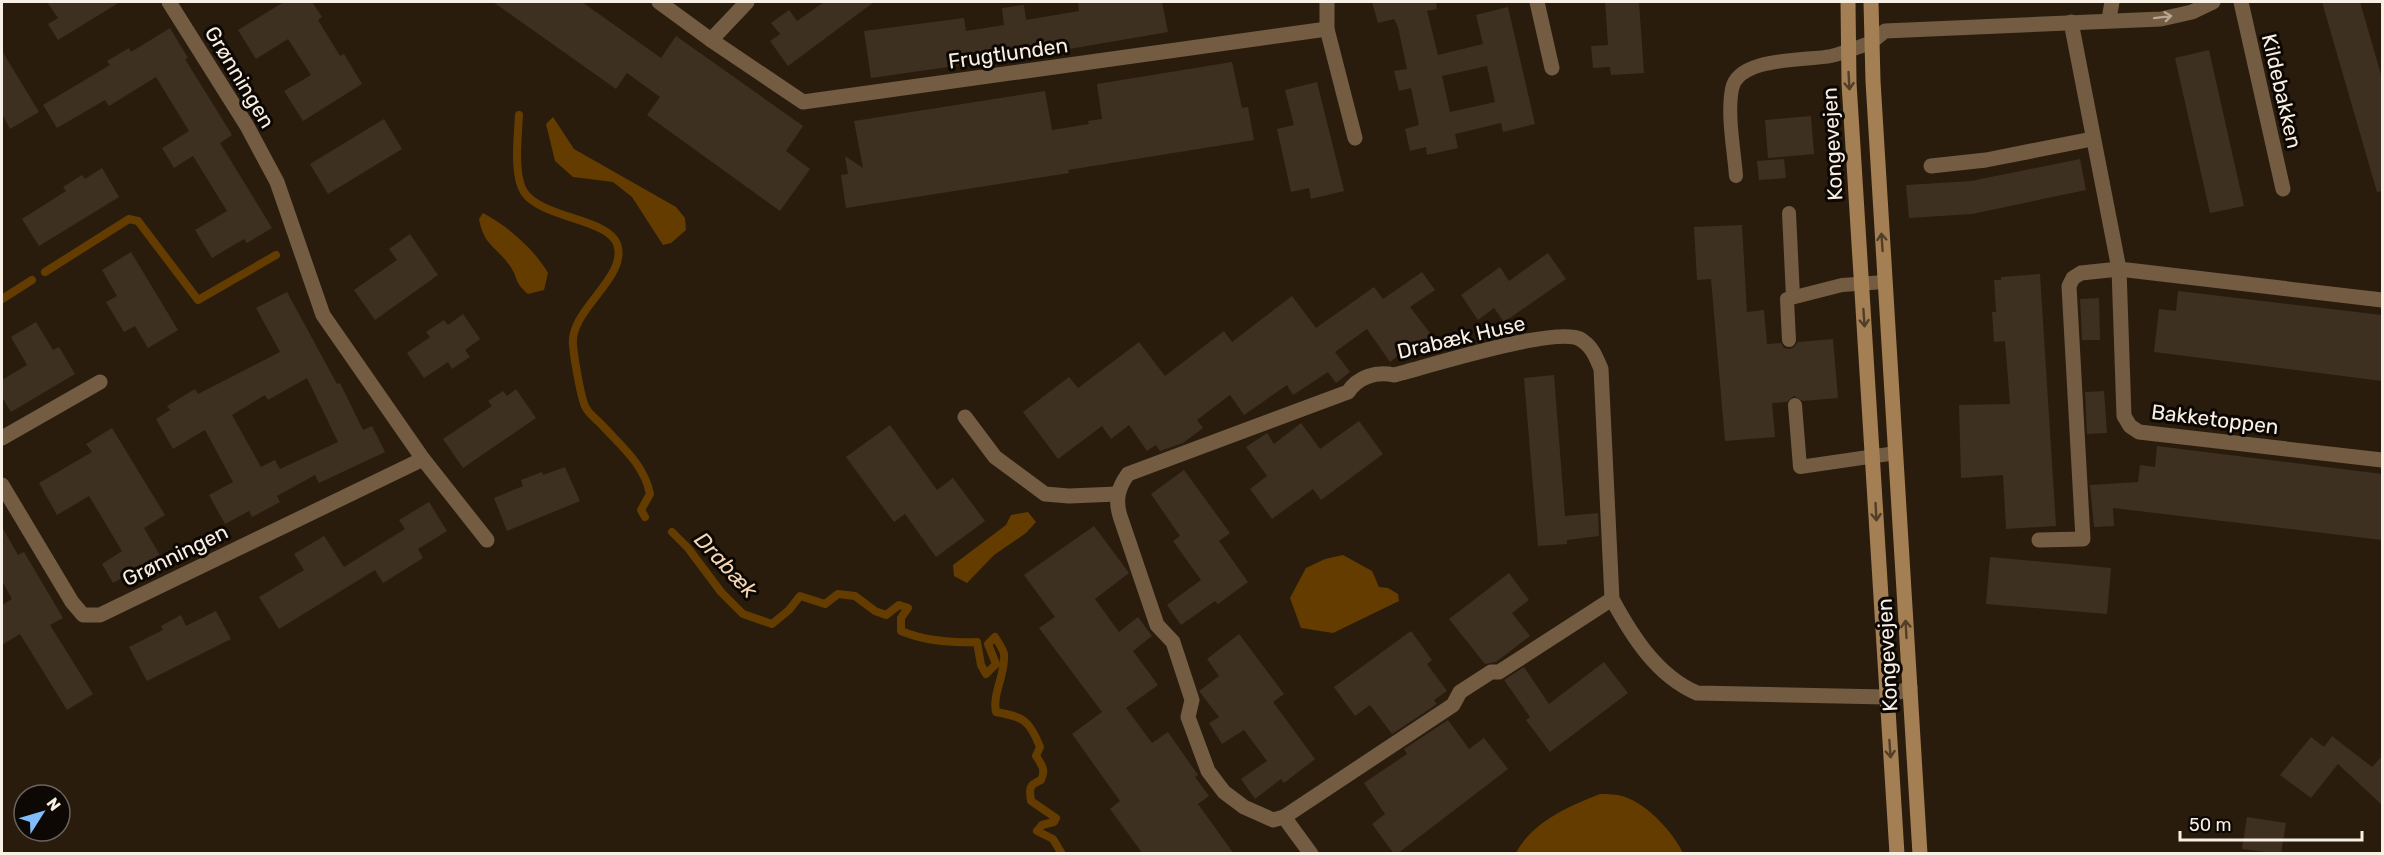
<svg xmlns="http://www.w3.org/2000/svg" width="2384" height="855" viewBox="0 0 2384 855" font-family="Rubik,sans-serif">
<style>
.water{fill:#643c00}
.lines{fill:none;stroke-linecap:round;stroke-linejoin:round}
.stream{stroke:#643c00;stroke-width:8}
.building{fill:#3e3020;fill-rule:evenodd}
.lane{stroke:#735c42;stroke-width:14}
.street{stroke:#735c42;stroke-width:15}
.secondary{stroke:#a47f54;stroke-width:15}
.oneway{stroke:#b6a694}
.oneway2{stroke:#513e27}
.labels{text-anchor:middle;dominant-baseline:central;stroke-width:6;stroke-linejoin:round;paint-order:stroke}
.street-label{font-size:21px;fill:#f8efe5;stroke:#0d0803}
.water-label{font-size:22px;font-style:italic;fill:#f4d6b4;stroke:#0d0803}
</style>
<rect width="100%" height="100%" fill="#291c0d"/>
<g class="water">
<path d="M553 117 574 149 676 207 685 218 686 230 671 243 663 245 632 197 613 182 573 177 555 161 546 124Z"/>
<path d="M483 213C509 227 533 248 548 273L544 290 528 294C513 281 519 279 510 266 496 246 484 246 479 219Z"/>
<path d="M1028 512 1036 522 1026 533 994 555 967 583 954 576 953 565 1006 525 1011 515Z"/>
<path d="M1343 555 1372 571 1379 587 1388 588 1398 594 1399 601 1333 633 1301 628 1290 598 1306 568 1325 559Z"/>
<path d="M1600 794C1608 794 1617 794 1625 797 1648 805 1672 831 1683 853H1516C1532 822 1569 806 1600 794Z"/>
</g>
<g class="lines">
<g class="stream">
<path d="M519 115C518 136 513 174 524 192 541 218 609 219 617 244 629 277 569 310 573 345 574 357 581 400 586 408 589 414 596 419 601 424 621 446 644 464 650 494L641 510 645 517"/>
<path d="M45 272 129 219 138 221 198 300 276 255"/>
<path d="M2 299 32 280"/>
<path d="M672 532 688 548 721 592 743 614 772 624 789 610 800 596 825 604 838 594 855 596 875 611 886 615 899 605 908 608 901 618V631C925 641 951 643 977 642L981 665 986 674 996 664 988 644 995 637C998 642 1003 649 1004 654 1006 674 992 693 996 712 1023 717 1029 719 1040 747L1036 756C1042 765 1046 770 1041 780 1029 785 1029 788 1031 801L1056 818 1054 822 1042 825 1037 831 1053 839 1062 854"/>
</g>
</g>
<g class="building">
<path d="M47 2H120L58 40 48 24 58 18Z"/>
<path d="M284 2H312L322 17 318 20 340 56 344 54 362 84 303 121 284 91 311 75 288 39 256 59 238 30Z"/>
<path d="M493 2H582L661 58 676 36 803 126 786 151 810 169 780 211 647 115 660 97 627 73 616 89Z"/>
<path d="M824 2H874L788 66 770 41 780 34 771 23 789 10 797 21Z"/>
<path d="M1078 2H1162L1168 32 1040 54 871 78 864 31 964 18 966 31 1004 25 1002 8 1024 5 1026 20 1079 11Z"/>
<path d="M1372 2H1436L1437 9 1427 11 1438 55 1483 44 1476 15 1508 7 1535 124 1503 132 1501 123 1455 134 1458 148 1427 155 1426 147 1410 151 1405 129 1419 125 1411 88 1399 91 1394 71 1407 69 1398 27 1394 19 1378 23ZM1487 66 1495 102 1450 112 1442 76Z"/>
<path d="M1605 2H1639L1644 73 1611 75 1610 67 1593 68 1591 46 1608 45Z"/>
<path d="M2322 2H2360L2382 78V191L2377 192Z"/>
<path d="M170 28 188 58 185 59 232 135 220 143 272 228 247 243 244 239 212 258 195 230 227 211 193 156 174 168 162 148 189 131 156 77 109 106 105 100 57 128 43 105 110 65 107 61 129 48 131 52Z"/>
<path d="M2209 50 2244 206 2210 213 2175 58Z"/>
<path d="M2 51 39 112 10 129 2 114Z"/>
<path d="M1232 62 1242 108 1248 107 1254 140 1068 170 1069 173 846 208 841 175 848 174 845 156 863 168 854 121 1045 91 1052 130 1089 124 1088 121 1102 119 1097 84Z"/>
<path d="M1317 82 1344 191 1311 199 1309 188 1291 192 1277 129 1294 125 1285 90Z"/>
<path d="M1811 116 1814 154 1768 158 1765 120Z"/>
<path d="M384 119 402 149 328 194 310 164Z"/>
<path d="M1784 159 1786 178 1759 180 1757 161Z"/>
<path d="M2080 159 2086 190 1972 214 1909 218 1906 185 1971 181Z"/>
<path d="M102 168 119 197 39 246 22 219 66 191 63 187 82 175 85 179Z"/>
<path d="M1742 225 1747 312 1764 310 1767 344 1781 343 1784 348 1790 349 1794 347 1798 342 1833 339 1838 398 1803 401 1794 396 1787 402 1772 403 1775 437 1725 441 1711 279 1697 280 1694 227Z"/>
<path d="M410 234 438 275 375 320 354 290 397 260 389 249Z"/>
<path d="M131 252 178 330 148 348 135 326 124 332 106 302 117 296 102 270Z"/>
<path d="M1548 253 1566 279 1504 322 1494 308 1478 320 1461 295 1500 267 1509 281Z"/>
<path d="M1422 272 1435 290 1410 307 1433 337 1402 359 1399 355 1390 362 1367 329 1335 352 1350 372 1336 383 1328 372 1293 395 1287 385 1244 415 1230 395 1197 420 1203 428 1183 443 1160 451 1156 445 1147 451 1129 425 1111 439 1102 426 1058 459 1023 412 1069 377 1078 388 1139 342 1165 376 1224 331 1232 342 1292 296 1316 328 1374 287 1383 299Z"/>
<path d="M2040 274 2056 526 2006 529 2003 475 1961 478 1959 405 2010 404 2005 341 1994 342 1992 312H1996L1994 280H2001V277Z"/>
<path d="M2178 291 2382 315V381L2154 352 2159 309 2176 311Z"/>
<path d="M287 292 337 384 340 383 363 430 372 426 385 452 319 483 315 475 277 496 280 502 252 517 249 511 225 524 209 495 233 482 205 430 173 449 156 419 170 410 167 406 195 389 198 394 280 352 256 308ZM307 378 338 442 280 469 275 460 261 467 232 415 265 395 268 400Z"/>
<path d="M2099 298 2100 340H2082L2080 299Z"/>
<path d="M463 314 480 339 465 350 470 357 452 369 448 362 424 378 407 353 430 337 426 332 444 320 448 325Z"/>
<path d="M36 322 53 350 59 347 75 374 11 412 2 397V380L27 365 11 337Z"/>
<path d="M1554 375 1565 516 1598 513 1599 536 1567 540V544L1538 546 1524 378Z"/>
<path d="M516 389 536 418 463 468 443 439 492 406 488 401 503 391 507 396Z"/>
<path d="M2104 391 2107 433 2087 434 2085 392Z"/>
<path d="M1359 421 1383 454 1321 500 1313 489 1272 519 1250 489 1267 476 1246 447 1267 433 1274 444 1301 423 1320 449Z"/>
<path d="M890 425 937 490 953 478 985 521 936 557 905 514 894 522 846 457Z"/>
<path d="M112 428 165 515 144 528 161 557 113 583 102 564 122 551 89 496 57 515 39 483 92 452 86 444Z"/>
<path d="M2157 446 2382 474V540L2113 508 2114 526 2094 527 2090 485 2138 482 2140 465 2155 467Z"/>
<path d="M565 467 580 501 507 531 494 498 523 486 521 480 542 472 543 475Z"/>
<path d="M1184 470 1230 533 1219 541 1248 582 1218 604 1215 601 1181 625 1167 605 1201 580 1173 541 1180 536 1151 494Z"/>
<path d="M429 502 447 531 418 549 423 558 383 583 375 570 279 629 259 597 304 570 294 554 324 536 344 567 405 529 399 520Z"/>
<path d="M1094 526 1129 573 1095 599 1119 632 1138 617 1152 636 1133 651 1158 685 1126 708 1152 743 1168 732 1198 775 1195 777 1209 796 1198 804 1234 854H1143L1110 809 1120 801 1072 734 1102 712 1039 628 1055 617 1024 575Z"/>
<path d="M2 527 18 555 24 552 63 618 50 625 93 694 67 710 20 634 2 645V605L12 599 2 581Z"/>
<path d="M1990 557 2111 568 2107 614 1986 604Z"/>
<path d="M1509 573 1529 600 1512 613 1530 636 1496 662 1485 664 1449 619Z"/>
<path d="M216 611 231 639 147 681 129 647 163 630 161 626 181 615 186 626Z"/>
<path d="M1411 631 1432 660 1427 664 1447 691 1434 700 1437 704 1392 734 1370 705 1355 716 1334 687Z"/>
<path d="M1239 634 1284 694 1273 702 1315 759 1284 783 1281 779 1255 799 1241 779 1267 761 1244 730 1222 744 1209 723 1219 717 1199 691 1219 676 1207 659Z"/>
<path d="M1604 662 1628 693 1550 752 1526 720 1530 717 1504 680 1524 667 1549 704Z"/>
<path d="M1448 720 1469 749 1484 738 1508 769 1397 854H1394L1372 824 1385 814 1364 783 1407 754 1404 749Z"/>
<path d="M2332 736 2372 767 2382 756V805L2338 764 2311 798 2280 775 2311 737 2324 747Z"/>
<path d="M2247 817 2286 823 2281 854 2242 849Z"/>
</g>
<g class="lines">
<g class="lane">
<path d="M1736 176C1734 150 1727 115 1732 89 1738 56 1807 61 1831 56 1844 53 1858 47 1870 43"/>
<path d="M1789 213 1793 297"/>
<path d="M1789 340 1787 299 1842 285 1885 282"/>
<path d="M1795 405 1800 467 1896 453"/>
</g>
<g class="street">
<path d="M169 2 247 126 277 182 323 315 423 459 487 540"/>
<path d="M659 2 711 40 803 102 1327 29"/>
<path d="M1327 2V29L1355 138"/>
<path d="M1537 2 1552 68"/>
<path d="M2241 2 2283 189"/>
<path d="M2109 19 2112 2"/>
<path d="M2071 22 2119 269 2124 416 2130 426 2139 432 2382 460"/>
<path d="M711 40 747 2"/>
<path d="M1870 43 1885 31 2161 19 2192 12 2213 2"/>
<path d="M1931 166 1986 160 2092 139"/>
<path d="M965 417 995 457 1045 494 1069 496 1117 494"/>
<path d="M2 438 100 382"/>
<path d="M2 485 72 602 83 615H100L423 459"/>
<path d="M2039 540 2083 539 2069 286 2073 278 2081 273 2119 269 2382 300"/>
<path d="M1612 599 1499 672H1491L1460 692 1453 705 1284 817 1273 820 1244 807 1224 792 1208 771 1188 717 1192 700 1173 642 1157 625 1120 516C1115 499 1118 488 1128 474L1348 392C1358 377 1376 371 1394 375 1426 367 1555 326 1580 339 1592 346 1596 357 1601 369L1612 599C1632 636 1657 676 1697 693L1886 697 1910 688"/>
<path d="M1284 817 1311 854"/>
</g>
<g class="secondary">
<path d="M1848 2 1849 83 1897 854"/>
<path d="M1871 2 1873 81 1920 854"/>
</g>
</g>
<defs><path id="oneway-shaft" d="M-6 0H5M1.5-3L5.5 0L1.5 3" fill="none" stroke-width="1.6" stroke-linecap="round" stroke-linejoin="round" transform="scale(1.5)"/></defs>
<use class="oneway" href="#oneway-shaft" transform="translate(2163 17) rotate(-7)"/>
<g class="oneway2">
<use href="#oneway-shaft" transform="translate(1849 81) rotate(87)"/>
<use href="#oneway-shaft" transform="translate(1882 242) rotate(-94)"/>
<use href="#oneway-shaft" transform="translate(1864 318) rotate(86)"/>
<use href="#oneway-shaft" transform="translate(1876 512) rotate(87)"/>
<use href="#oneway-shaft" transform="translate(1906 629) rotate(-93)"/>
<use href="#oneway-shaft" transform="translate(1890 749) rotate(86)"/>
</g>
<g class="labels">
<g class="street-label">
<text transform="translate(1008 53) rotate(-8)">Frugtlunden</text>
<text transform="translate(240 77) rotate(59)">Grønningen</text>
<text transform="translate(2282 91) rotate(77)">Kildebakken</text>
<text transform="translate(1832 144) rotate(-93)">Kongevejen</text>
<text transform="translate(1461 337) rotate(-13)">Drabæk Huse</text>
<text transform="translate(2215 419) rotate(7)">Bakketoppen</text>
<text transform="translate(175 555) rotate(-26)">Grønningen</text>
<text transform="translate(1887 655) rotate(-93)">Kongevejen</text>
</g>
<g class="water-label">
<text transform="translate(726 565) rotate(47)">Drabæk</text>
</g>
</g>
<rect width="2384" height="855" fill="none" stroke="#f8efe5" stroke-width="6"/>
<g transform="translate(42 813) rotate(53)"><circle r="28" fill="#0d0803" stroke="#6b645d" stroke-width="1.5"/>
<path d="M0-4.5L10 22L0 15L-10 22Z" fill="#80bdfa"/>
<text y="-9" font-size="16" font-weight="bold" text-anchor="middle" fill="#f8efe5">N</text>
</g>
<path d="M2180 831v9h182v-9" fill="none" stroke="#f8efe5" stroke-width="3"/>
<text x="2189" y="831" font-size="18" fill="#f8efe5" stroke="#0d0803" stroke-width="4.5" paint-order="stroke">50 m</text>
</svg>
